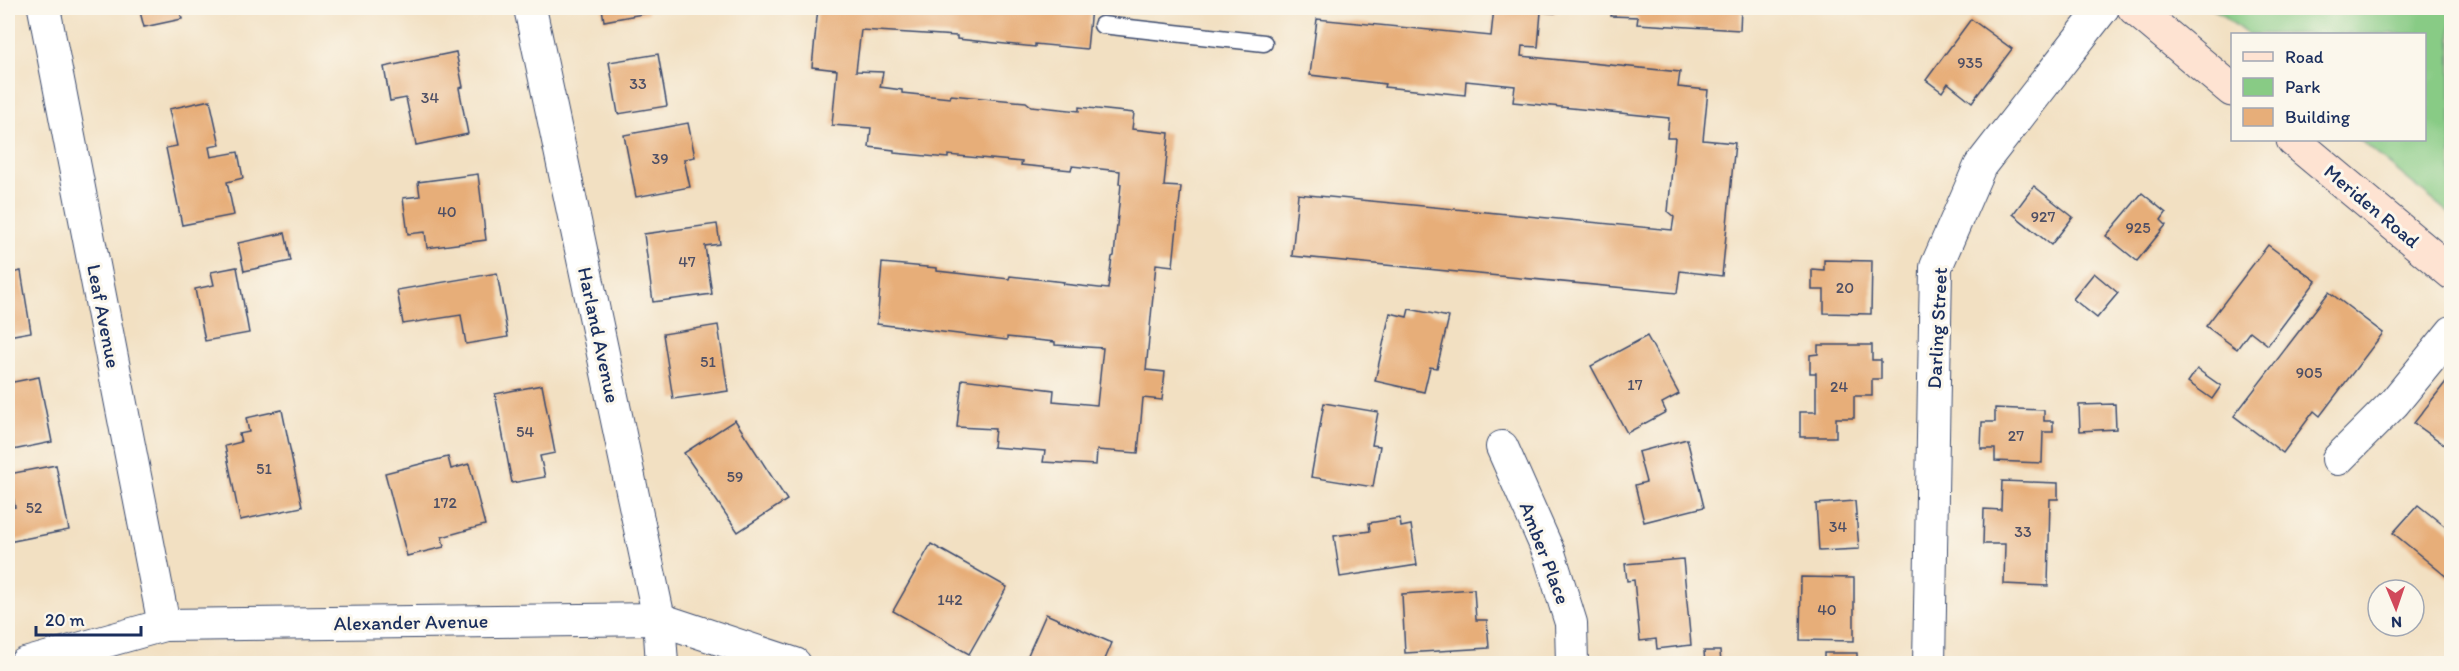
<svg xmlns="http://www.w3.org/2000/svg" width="2459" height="671" viewBox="0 0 2459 671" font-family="Itim,sans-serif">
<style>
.green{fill:#88cb85;stroke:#527d72;stroke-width:1.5}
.building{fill:#e7ae79}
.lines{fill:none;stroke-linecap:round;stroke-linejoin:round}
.service-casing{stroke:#3b4a6d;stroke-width:19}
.minor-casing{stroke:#3b4a6d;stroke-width:34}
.secondary-casing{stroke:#3b4a6d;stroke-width:35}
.service{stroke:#fff;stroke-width:16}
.minor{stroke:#fff;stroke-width:32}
.secondary{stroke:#fee3d2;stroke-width:33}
.labels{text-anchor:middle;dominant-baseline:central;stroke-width:6;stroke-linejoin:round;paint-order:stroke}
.number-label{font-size:16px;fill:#4e4f65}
.street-label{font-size:20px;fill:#1b2f5e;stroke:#fbf7ec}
</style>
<rect width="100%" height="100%" fill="#fbf7ec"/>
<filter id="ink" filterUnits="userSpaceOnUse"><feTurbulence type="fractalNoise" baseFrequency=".0167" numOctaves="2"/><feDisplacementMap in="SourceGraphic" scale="12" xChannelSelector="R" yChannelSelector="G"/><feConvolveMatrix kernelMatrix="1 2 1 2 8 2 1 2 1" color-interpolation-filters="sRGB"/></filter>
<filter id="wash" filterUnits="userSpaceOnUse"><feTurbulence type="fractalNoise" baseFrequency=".008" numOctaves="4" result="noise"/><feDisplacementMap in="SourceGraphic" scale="24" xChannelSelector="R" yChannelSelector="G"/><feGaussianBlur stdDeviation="1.35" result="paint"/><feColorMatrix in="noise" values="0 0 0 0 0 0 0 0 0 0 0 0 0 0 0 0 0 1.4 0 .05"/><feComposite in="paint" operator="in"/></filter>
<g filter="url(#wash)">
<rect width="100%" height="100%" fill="#f2e0c2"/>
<path class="green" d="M2213 8H2451V215L2360 140H2424V34H2247Z"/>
<g id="blocks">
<g class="building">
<path d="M139 8H179L182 19 144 27Z"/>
<path d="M602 8H647L648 13 604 21Z"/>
<path d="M818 8H1091L1087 49 1035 44V47L957 39V36L861 30 856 71 883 72 880 87 902 90V93L950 98 951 95 1026 102 1031 106 1079 111V107L1134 113 1132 129 1169 133 1164 186 1181 187 1173 266 1156 264 1146 370 1165 372 1162 400 1143 398 1138 453 1097 450 1096 465 1043 462 1045 451 993 447 995 429 957 427 962 379 1054 390 1053 401 1097 405 1103 348 1055 345V342L1007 337V340L877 324 882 263 937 268V271L1009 279 1010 276 1064 282 1063 284 1108 289 1112 257 1114 256 1121 184H1119L1120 171 1072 166 1071 170 1021 165 1022 162 948 155V158L894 153V150L869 147 871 128 832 125 837 70 812 67Z"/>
<path d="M1494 8H1556L1555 13 1541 12 1538 47 1522 46 1521 56 1680 72 1678 87 1708 90 1703 140 1735 143 1722 276 1680 271 1677 293 1292 256 1298 194 1672 230 1674 217 1668 212 1675 138H1667L1669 118 1513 102 1515 86 1466 81 1465 95 1384 87 1385 84 1310 75 1317 19 1491 36Z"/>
<path d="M1612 8H1741L1740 30 1637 24 1638 17 1611 16Z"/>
<path d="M1971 19 2012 49 1972 102 1948 83 1942 92 1926 80Z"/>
<path d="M456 52 463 87 459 88 468 134 416 145 406 98 390 101 384 67Z"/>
<path d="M658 54 667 106 618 114 609 62Z"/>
<path d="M210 100 220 145 209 147 211 157 238 152 243 178 227 182 234 215 182 225 166 148 177 146 169 109Z"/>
<path d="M688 123 695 157 684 159 690 187 636 197 624 135Z"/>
<path d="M478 174 486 240 427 248 425 232 408 234 403 198 420 196 418 182Z"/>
<path d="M2034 186 2073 217 2051 245 2013 214Z"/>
<path d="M2142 193 2166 213 2161 220 2166 225 2137 261 2106 236Z"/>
<path d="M8 209 14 239 8 240Z"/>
<path d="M717 224 720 244 705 246 712 294 653 302 644 234Z"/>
<path d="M285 233 291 261 244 271 238 243Z"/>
<path d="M2268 245 2316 281 2268 345 2250 331 2237 349 2206 326Z"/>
<path d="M1824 260 1872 261 1871 314 1824 313V290H1812V269L1824 270Z"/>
<path d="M237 267 249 333 205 341 195 289 214 285 211 272Z"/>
<path d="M21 271 31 332 8 336V274Z"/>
<path d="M497 273 508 337 466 344 461 315 403 324 397 290Z"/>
<path d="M2094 273 2118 293 2097 318 2073 299Z"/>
<path d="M2329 292 2383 333 2320 416 2314 411 2283 453 2234 416Z"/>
<path d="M1409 309 1449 317 1437 368 1430 367 1424 392 1375 381 1390 313 1407 317Z"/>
<path d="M718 325 728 391 673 399 663 334Z"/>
<path d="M1647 336 1679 394 1662 403 1666 412 1627 433 1591 366Z"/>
<path d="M1818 345H1872V360H1881V379H1872V396H1854V418H1836V437H1800V412H1816V373H1810V355L1818 354Z"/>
<path d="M2197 369 2221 386 2212 399 2188 382Z"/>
<path d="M2452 374V450L2414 423Z"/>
<path d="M39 377 52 442 8 451V383Z"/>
<path d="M542 385 555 453 540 456 545 477 512 483 495 394Z"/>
<path d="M1324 403 1378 412 1372 445 1380 446 1373 487 1311 477Z"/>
<path d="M2115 404 2116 429 2080 431 2079 405Z"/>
<path d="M1995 408 2044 410V421H2053V432H2043L2042 463 1995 461V449H1981L1982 422H1995Z"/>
<path d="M282 410 302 507 240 520 225 446 241 442 239 434 249 432 246 418Z"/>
<path d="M735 420 787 500 738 532 684 453Z"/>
<path d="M1687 439 1704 507 1644 522 1635 485 1646 482 1638 452Z"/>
<path d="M448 457 451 469 469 464 485 525 442 537 444 547 407 556 385 473Z"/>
<path d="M56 465 69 530 8 542V508L15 507 9 474Z"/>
<path d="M2002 481 2058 483V499H2050L2048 586 2004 584 2005 544H1983L1984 509 2001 510Z"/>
<path d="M1855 501 1859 549 1819 551 1816 504Z"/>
<path d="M2418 505 2452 532V574L2448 578 2393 533Z"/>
<path d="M1400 518 1401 527 1411 525 1417 565 1340 577 1334 536 1370 531 1369 523Z"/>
<path d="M931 544 1007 587 969 654 893 611Z"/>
<path d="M1683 559 1691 645 1657 649 1656 639 1640 641 1634 580 1627 581 1625 564Z"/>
<path d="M1801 577 1854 578V641L1800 640Z"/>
<path d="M1474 589 1476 620H1487L1489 648 1405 653 1402 594Z"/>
<path d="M1046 614 1112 643 1103 664H1024Z"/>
<path d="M1704 651H1720L1721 664H1705Z"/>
<rect x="1824" y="653" width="33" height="11"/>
</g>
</g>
</g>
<g filter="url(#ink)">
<use href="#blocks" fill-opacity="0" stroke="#3b4a6d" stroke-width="1.5"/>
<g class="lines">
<g class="service-casing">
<path id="service" d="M1102 25 1264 43"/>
</g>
<g class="minor-casing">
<g id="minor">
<path d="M44 8 164 625"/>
<path d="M530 8 659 619 662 664"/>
<path d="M1502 447 1549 553 1571 623 1572 664"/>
<path d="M2338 459 2394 403 2452 332"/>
<path d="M25 664 164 625 659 619 795 664"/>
<path d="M1929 664 1936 267 1980 166 2103 8"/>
</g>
</g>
<g class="secondary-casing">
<g id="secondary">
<path d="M2134 8 2232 90"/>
<path d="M2293 140 2452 273"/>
</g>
</g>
<use href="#service" class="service"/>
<use href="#minor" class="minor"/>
<use href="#secondary" class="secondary"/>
</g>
</g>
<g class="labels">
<g class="number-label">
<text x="1970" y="62">935</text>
<text x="638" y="83">33</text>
<text x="430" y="97">34</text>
<text x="660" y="158">39</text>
<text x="447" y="211">40</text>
<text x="2043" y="216">927</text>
<text x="2138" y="227">925</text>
<text x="687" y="261">47</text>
<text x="1845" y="287">20</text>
<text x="708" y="361">51</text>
<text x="2309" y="372">905</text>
<text x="1635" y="384">17</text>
<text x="1839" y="386">24</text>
<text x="525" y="431">54</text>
<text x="2016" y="435">27</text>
<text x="264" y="468">51</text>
<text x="735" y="476">59</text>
<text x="445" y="502">172</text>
<text x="34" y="507">52</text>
<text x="1838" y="526">34</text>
<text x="2023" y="531">33</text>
<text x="950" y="599">142</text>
<text x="1827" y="609">40</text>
</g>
<g class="street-label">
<text transform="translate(2372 206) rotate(40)">Meriden Road</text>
<text transform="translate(104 316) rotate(79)">Leaf Avenue</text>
<text transform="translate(1937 328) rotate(-87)">Darling Street</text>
<text transform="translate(599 335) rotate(78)">Harland Avenue</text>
<text transform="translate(1545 553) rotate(69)">Amber Place</text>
<text transform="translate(411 622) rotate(-1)">Alexander Avenue</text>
</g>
</g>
<rect width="2459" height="671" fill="none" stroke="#fbf7ec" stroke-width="30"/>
<rect x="2231" y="33" width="195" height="108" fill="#fbf7ec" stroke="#a1a7b3" stroke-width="1.5"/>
<rect x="2243" y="52" width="30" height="9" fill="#fee3d2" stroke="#a1a7b3" stroke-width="1.5"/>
<text x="2285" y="63" font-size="18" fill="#1b2f5e">Road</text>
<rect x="2243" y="78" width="30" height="18" fill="#88cb85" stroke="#a1a7b3" stroke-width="1.5"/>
<text x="2285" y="93" font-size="18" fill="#1b2f5e">Park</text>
<rect x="2243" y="108" width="30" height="18" fill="#e7ae79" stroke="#a1a7b3" stroke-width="1.5"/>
<text x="2285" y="123" font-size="18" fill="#1b2f5e">Building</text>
<g transform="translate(2396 608) rotate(178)"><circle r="28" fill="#fbf7ec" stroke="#a1a7b3" stroke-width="1.5"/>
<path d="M0-4.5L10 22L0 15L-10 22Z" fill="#d1495b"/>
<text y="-9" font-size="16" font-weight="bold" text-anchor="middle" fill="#1b2f5e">N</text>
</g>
<path d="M36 626v9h105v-9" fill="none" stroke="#1b2f5e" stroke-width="3"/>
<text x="45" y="626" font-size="18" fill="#1b2f5e" stroke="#fbf7ec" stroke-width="4.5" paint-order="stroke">20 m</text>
</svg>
